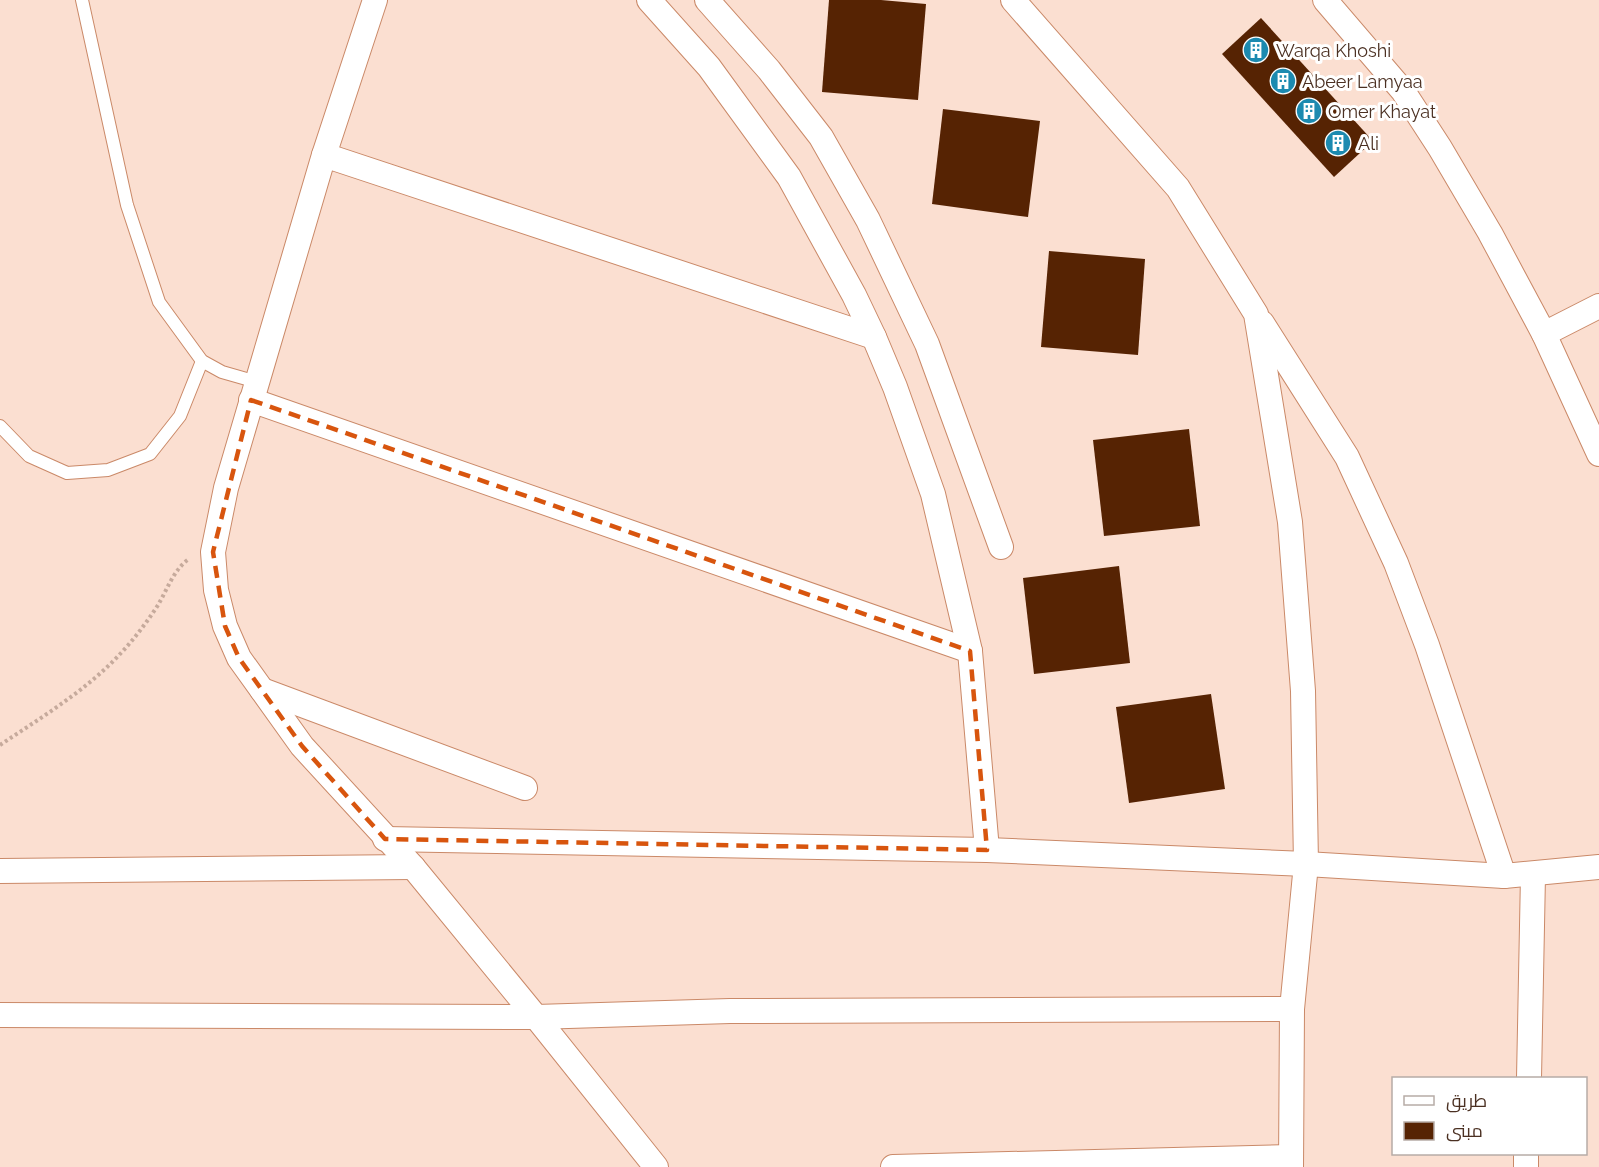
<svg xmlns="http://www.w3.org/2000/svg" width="1599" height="1167" viewBox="0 0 1599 1167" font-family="Raleway,Cairo,sans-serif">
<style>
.building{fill:#562303}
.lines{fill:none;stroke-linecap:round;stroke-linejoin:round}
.lane-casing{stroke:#ca8968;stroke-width:14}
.street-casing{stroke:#ca8968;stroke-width:26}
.path{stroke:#c6aa9c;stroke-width:4;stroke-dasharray:3 3;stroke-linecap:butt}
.lane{stroke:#fff;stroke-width:12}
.street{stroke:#fff;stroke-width:24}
.marked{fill:none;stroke:#d8550e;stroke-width:4.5;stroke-dasharray:12 8;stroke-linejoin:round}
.labels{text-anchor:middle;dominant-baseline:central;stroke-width:6;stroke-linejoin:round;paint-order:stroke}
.poi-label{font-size:18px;fill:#4b3022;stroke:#fff;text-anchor:start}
</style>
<rect width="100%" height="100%" fill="#fbdfd1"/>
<g class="building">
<path d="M829 0H881L926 4 918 100 822 92Z"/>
<path d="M1261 18 1373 141 1334 177 1222 54Z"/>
<path d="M943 109 1040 121 1028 217 932 204Z"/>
<path d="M1049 251 1145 259 1138 355 1041 347Z"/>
<path d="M1189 429 1200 526 1104 536 1093 440Z"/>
<path d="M1119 566 1130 663 1034 674 1023 578Z"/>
<path d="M1211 694 1225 789 1129 803 1116 707Z"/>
</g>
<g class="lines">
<g class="lane-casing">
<g id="lane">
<path d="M82 0 127 205 159 302 202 361 222 372 257 382"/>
<path d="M0 426 29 456 67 473 108 470 150 454 180 416 202 361"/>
</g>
</g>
<g class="street-casing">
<g id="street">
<path d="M375 0 324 155 226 488 213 552 216 590 225 626 239 658 302 746 413 867 536 1017 656 1167"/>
<path d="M649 0 709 67 789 177 854 295 874 337 895 387 933 494 970 651 987 850"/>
<path d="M707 0 769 70 821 137 868 220 927 344 1001 547"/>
<path d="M1013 0 1178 188 1256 314 1290 522 1303 691 1306 864 1292 1009 1291 1167"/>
<path d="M1325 0 1403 91 1440 148 1490 233 1544 334 1599 454"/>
<path d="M324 155 874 337"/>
<path d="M1262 323 1347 457 1396 563 1427 645 1504 876"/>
<path d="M1544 334 1599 306"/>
<path d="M251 400 970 651"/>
<path d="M262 690 525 788"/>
<path d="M385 839 987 850 1306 864 1504 876 1599 867"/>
<path d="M0 871 413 867"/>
<path d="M0 1015 536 1017 730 1011 1292 1009"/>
<path d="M1529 1078 1533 875"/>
<path d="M893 1167 1291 1157"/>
<path d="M1526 1167V1154"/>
</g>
</g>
<path class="path" d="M0 745C42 717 87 690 121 653 135 638 147 622 158 605 167 590 174 569 189 559"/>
<use href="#lane" class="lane"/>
<use href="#street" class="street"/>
</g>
<path class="marked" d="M251 400 970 651 987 850 385 839 302 746 239 658 225 626 213 552Z"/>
<defs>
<g id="building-disc" transform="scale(1.35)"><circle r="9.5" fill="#1c8ab0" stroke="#fff"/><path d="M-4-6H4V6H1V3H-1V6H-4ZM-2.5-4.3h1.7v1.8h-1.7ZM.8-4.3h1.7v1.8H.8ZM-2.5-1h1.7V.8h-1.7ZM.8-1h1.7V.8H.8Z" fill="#fff"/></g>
</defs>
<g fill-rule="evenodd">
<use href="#building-disc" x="1256" y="50"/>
<use href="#building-disc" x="1283" y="81"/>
<use href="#building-disc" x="1309" y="111"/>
<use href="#building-disc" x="1338" y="143"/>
</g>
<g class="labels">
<g class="poi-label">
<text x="1276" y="50">Warqa Khoshi</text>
<text x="1302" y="81">Abeer Lamyaa</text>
<text x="1328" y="111">Omer Khayat</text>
<text x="1358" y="143">Ali</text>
</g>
</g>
<rect x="1392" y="1077" width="195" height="78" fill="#ffffff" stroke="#b7aca7" stroke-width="1.5"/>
<rect x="1404" y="1096" width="30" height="9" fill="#ffffff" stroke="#b7aca7" stroke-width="1.5"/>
<text x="1446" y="1107" font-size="18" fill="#4b3022">طريق</text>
<rect x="1404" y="1122" width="30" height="18" fill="#562303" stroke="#b7aca7" stroke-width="1.5"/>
<text x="1446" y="1137" font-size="18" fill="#4b3022">مبنى</text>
</svg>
